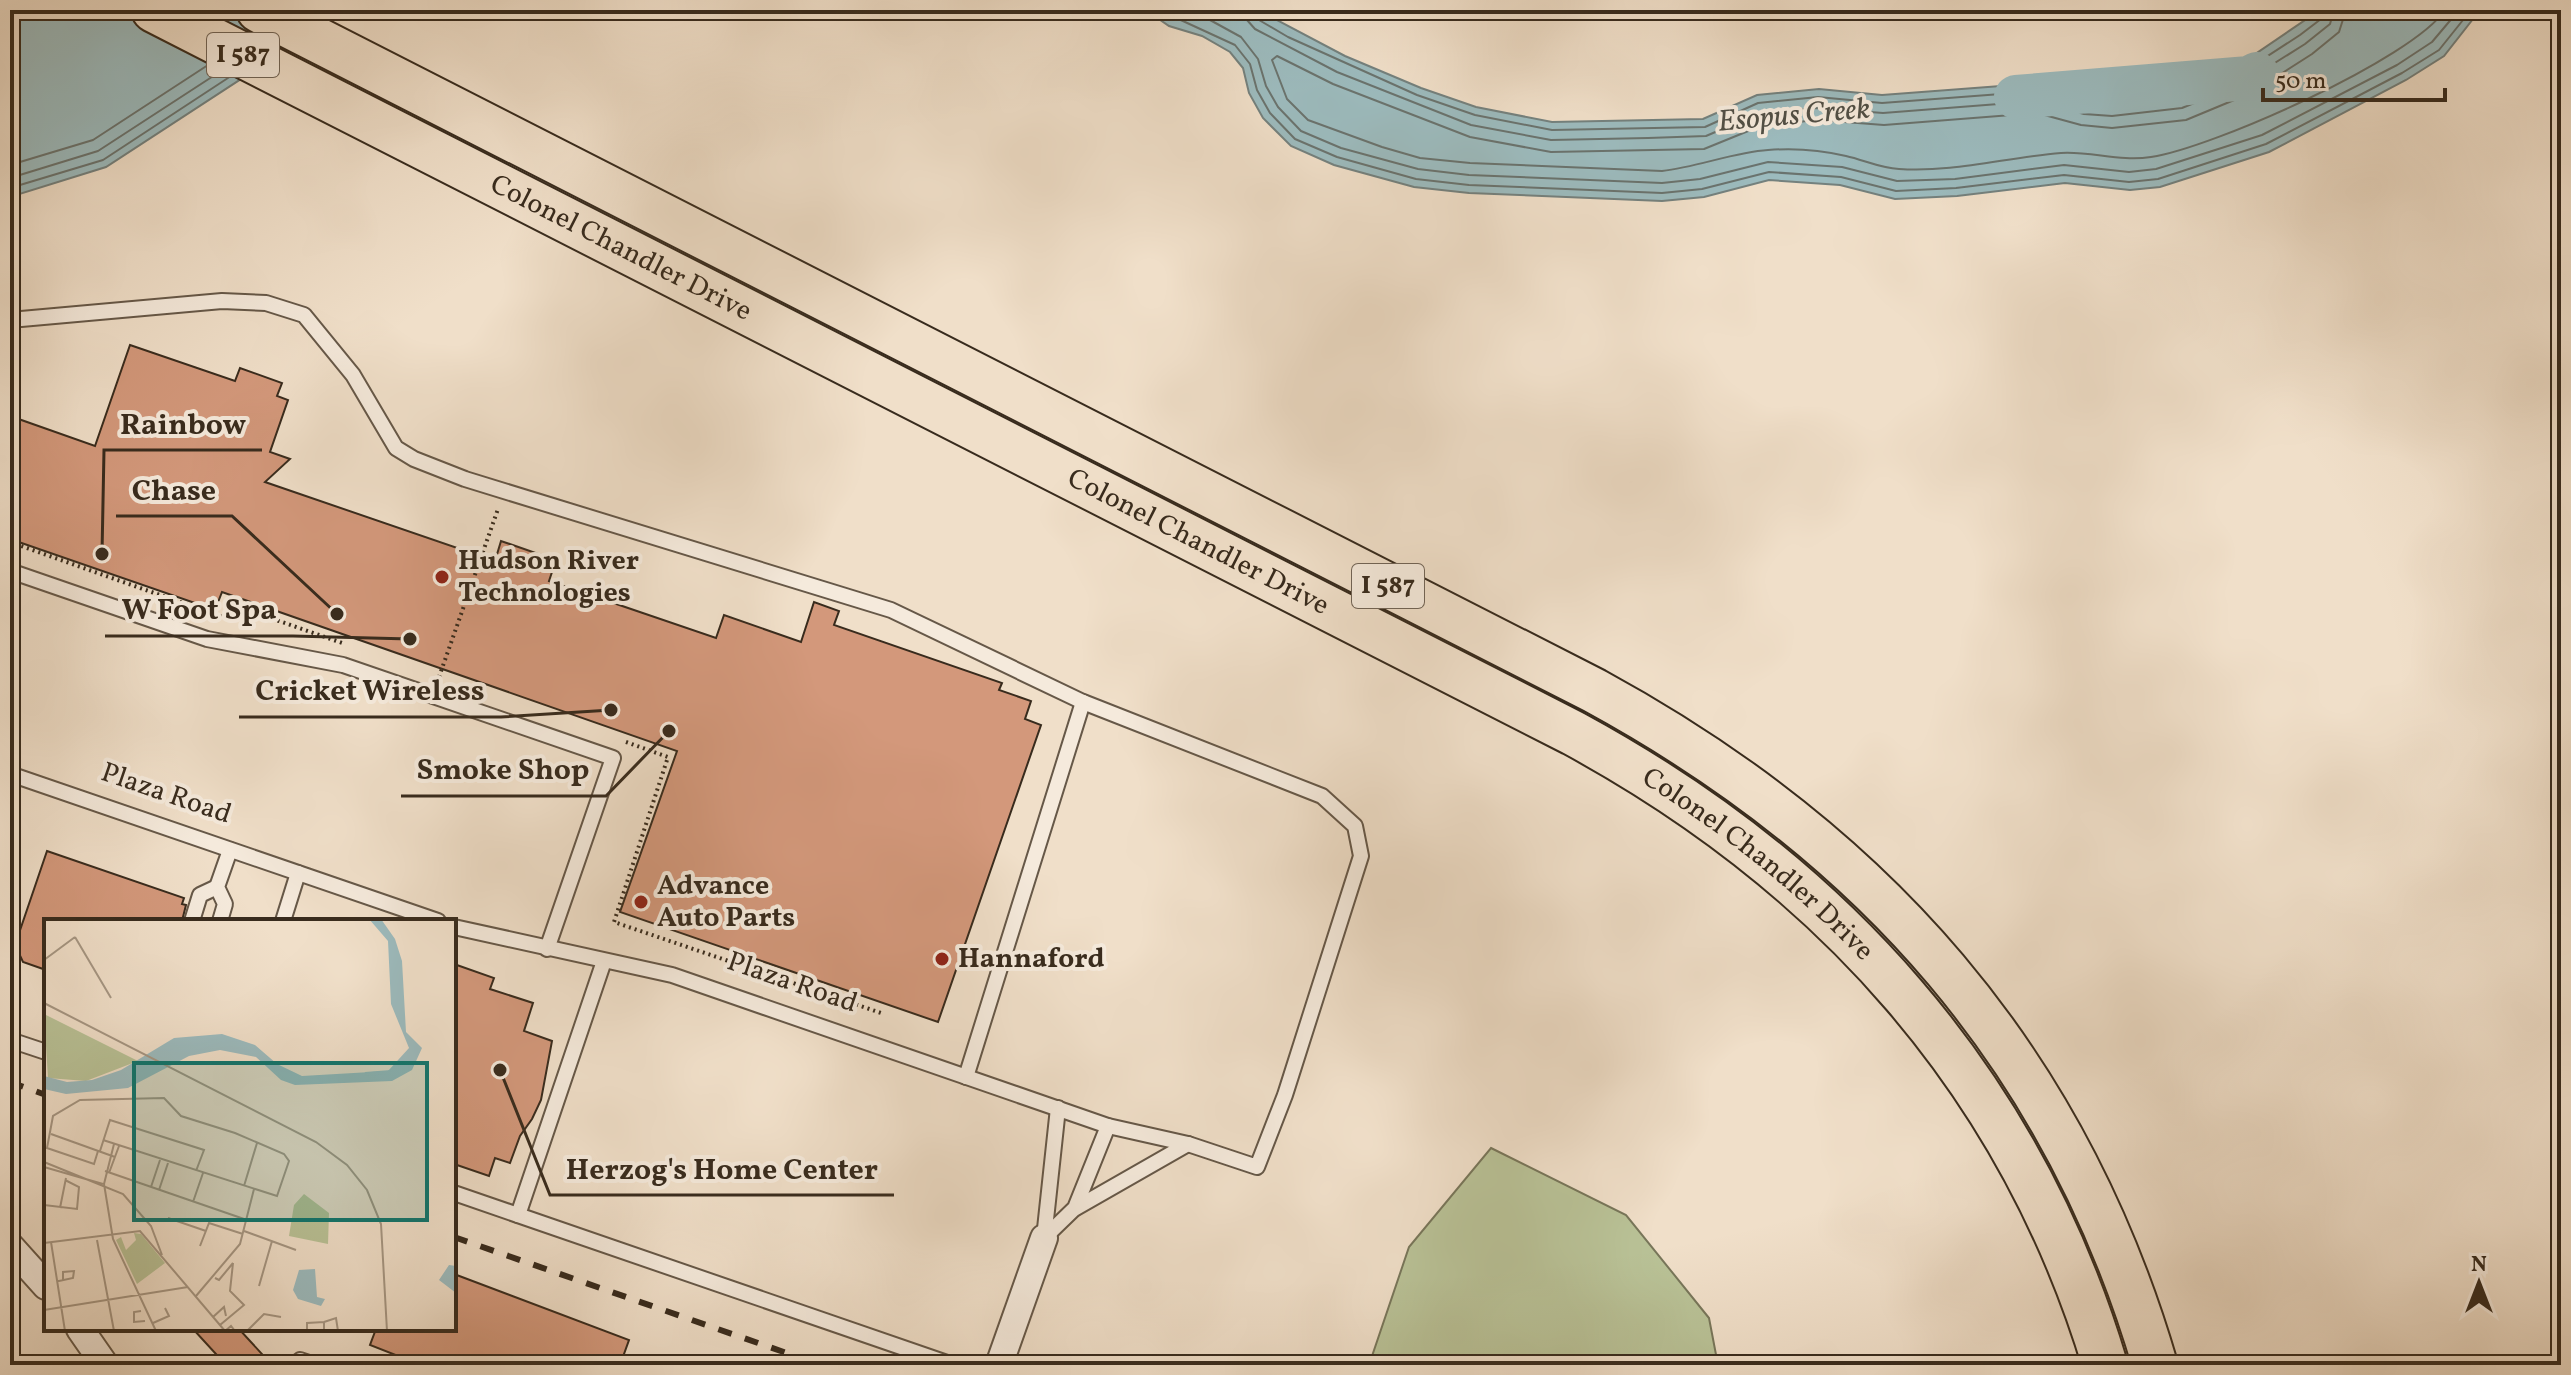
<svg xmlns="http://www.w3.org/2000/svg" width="2571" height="1375" viewBox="0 0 2571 1375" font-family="Vollkorn,serif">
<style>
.green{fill:#b9c297;stroke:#78765a;stroke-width:2}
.water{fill:#9cbbbe;stroke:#74817e;stroke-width:2}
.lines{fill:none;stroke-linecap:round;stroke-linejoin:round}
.shore{stroke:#6a736e;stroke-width:2}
.river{stroke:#9cbbbe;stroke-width:44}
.building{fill:#d3987b;stroke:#382b1d;stroke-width:2}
.lane-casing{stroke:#665848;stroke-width:18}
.street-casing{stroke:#665848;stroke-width:30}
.highway-casing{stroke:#382b1d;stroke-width:48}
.path{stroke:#382b1d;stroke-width:4;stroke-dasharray:2 4;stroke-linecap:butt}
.lane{stroke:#f5eadc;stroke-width:14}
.street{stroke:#f5eadc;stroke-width:26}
.highway{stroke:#f0dfc9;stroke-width:44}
.rail{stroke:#382b1d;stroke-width:6;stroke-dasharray:14 14;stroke-linecap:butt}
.poi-dot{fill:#8f2418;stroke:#f5eadc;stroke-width:3}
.labels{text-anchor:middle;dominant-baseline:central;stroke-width:8;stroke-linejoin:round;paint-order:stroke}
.shield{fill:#f5eadc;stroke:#716456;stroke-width:2}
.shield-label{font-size:26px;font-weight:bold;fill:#382b1d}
.street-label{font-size:28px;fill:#382b1d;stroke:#f5eadc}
.poi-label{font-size:28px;font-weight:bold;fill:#382b1d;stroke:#f5eadc;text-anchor:start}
.water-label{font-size:30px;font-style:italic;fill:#514f45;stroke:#f5eadc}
.inset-river{fill:none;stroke:#9cbbbe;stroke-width:4}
.inset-road{fill:none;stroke:#a69784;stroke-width:2}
.view{fill:#0f766e;fill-opacity:0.15;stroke:#0f766e;stroke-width:4}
.inset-edge{fill:none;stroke:#382b1d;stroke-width:4}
.leader{fill:none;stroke:#382b1d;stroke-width:3}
.callout-dot{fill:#382b1d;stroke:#f5eadc;stroke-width:3}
.callout-label{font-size:30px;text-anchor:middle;font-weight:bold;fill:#382b1d;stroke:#f5eadc;stroke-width:8;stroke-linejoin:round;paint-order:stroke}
</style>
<rect width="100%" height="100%" fill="#f0dfc9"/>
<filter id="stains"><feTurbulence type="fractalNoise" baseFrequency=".0025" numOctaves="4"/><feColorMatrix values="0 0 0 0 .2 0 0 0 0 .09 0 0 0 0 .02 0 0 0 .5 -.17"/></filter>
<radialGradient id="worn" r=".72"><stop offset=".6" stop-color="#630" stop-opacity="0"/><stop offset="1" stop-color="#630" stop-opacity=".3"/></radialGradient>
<path class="green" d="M1491 1148 1626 1215 1709 1318 1718 1365H1369L1409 1247Z"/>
<g class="water">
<path d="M10 10H347L106 167 10 197Z"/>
<path d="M1146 10H1258L1345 56 1421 88 1476 107 1552 122 1703 119 1757 95 1819 89 1882 95 2041 83 2088 96H2141L2179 90 2236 67 2320 10H2480L2444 56 2406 80 2269 152 2160 187 2130 190 2065 183 1957 196 1895 199 1840 185 1769 180 1704 197 1662 201 1469 193 1414 187 1334 165 1291 146 1263 118 1249 93 1243 68 1230 52 1202 36 1169 26Z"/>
</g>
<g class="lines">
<g class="shore">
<path d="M1159 10 1235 45 1250 64 1257 90 1270 113 1295 139 1337 157 1416 179 1469 185 1662 193 1702 189 1769 172 1841 177 1896 191 1956 188 2064 175 2129 182 2158 179 2266 144 2402 73 2439 50 2471 10"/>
<path d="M1178 10 1210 20 1241 37 1258 59 1266 86 1278 107 1301 131 1341 148 1418 169 1469 175 1662 183 1700 179 1768 162 1842 167 1897 181 1955 179 2064 165 2129 172 2156 169 2262 135 2397 65 2432 42 2459 10"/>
<path d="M1246 10 1247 20 1255 29 1337 72 1471 125 1551 140 1648 138 1706 136 1760 113 1818 108 1883 113 2038 101 2084 114 2112 116 2182 108 2243 83 2305 44 2330 24 2334 10"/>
<path d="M1256 10 1259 20 1288 37 1417 95 1475 115 1552 130 1705 127 1758 103 1818 97 1882 103 2039 91 2086 104 2110 106 2164 101 2182 98 2240 74 2300 35 2321 19 2324 10"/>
<path d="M2346 10 2339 32 2312 54 2251 93 2186 120 2112 128 2081 125 2037 113 1884 125 1818 120 1763 125 1704 149 1551 152 1470 137 1333 84 1277 56 1272 60 1287 99 1308 120 1382 147 1420 158 1470 163 1662 171C1698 167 1734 152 1768 150 1793 148 1821 150 1846 156 1864 160 1880 168 1899 169 1952 173 2008 157 2061 153 2091 151 2120 162 2151 157 2212 148 2412 59 2445 10"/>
<path d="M10 165 93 140 208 65"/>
<path d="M10 178 98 151 221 71"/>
<path d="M10 188 103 160 231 76"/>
</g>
<path class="river" d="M2016 97 2249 78 2257 74"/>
</g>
<g class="building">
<path d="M130 345 235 381 240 368 282 383 277 396 288 400 270 452 290 459 265 482 495 561 501 541 556 560 549 581 716 638 724 615 801 642 814 602 839 611 834 625 1002 683 999 690 1031 701 1025 719 1041 725 938 1022 620 912 677 751 222 592 215 610 10 539V416L95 446Z"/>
<path d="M47 851 184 898 182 904 186 905 182 921H46V970L23 962 15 945Z"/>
<path d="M454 964 494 978 490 989 533 1003 524 1031 552 1041 541 1100 532 1119 520 1136 510 1163 495 1158 489 1176 454 1164Z"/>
<path d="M454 1274 629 1340 620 1365H421L370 1345 376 1329H454Z"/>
<path d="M193 1329H239L272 1365H226Z"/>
</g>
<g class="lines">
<g class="lane-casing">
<g id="lane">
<path d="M10 320 222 301 266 303 304 315 353 375 396 448 414 459 465 479 891 610 1083 702 1322 796 1355 826 1361 856 1285 1095 1257 1167 1188 1144 1108 1126 672 975 454 927"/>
<path d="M10 571 207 639 343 665 613 758 547 949"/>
<path d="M10 774 438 921"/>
<path d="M192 921 200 895 217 887"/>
<path d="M220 921 225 904 217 887 230 850"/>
<path d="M283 921 298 873"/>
<path d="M10 1040 46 1052"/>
<path d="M966 1077 1083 702"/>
<path d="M454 1193 953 1365"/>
<path d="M1076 1208 1188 1144"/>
<path d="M518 1215 604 961"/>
<path d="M1044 1238 1075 1208 1108 1126"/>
<path d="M1044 1238 1058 1108"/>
<path d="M300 1360 315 1365"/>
</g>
</g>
<g class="street-casing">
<g id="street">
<path d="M10 1246 46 1286"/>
<path d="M80 1329 105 1365"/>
<path d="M999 1365 1044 1238"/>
</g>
</g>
<g class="highway-casing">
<g id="highway">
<path id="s1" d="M154 10 1573 733C1831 873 2020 1081 2105 1365"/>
<path d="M259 10 1595 691C1874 843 2065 1058 2155 1365"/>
</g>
</g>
<g class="path">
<path d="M10 542 225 618 259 614 345 644"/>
<path d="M439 677 498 509"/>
<path d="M626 742 668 757 614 922 884 1014"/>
</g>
<use href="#lane" class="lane"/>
<use href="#street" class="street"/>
<use href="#highway" class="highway"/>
<g class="rail">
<path d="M10 1082 46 1095"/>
<path d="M454 1237 821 1365"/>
</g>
</g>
<g class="poi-dot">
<circle cx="442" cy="577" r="8"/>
<circle cx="641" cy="902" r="8"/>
<circle cx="942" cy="959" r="8"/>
</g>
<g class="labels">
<g class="shield">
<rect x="207" y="33" width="72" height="44" rx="6"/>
<rect x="1352" y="564" width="72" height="44" rx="6"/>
</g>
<g class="shield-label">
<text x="243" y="55">I 587</text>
<text x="1388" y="586">I 587</text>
</g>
<g class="street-label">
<text stroke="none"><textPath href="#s1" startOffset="524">Colonel Chandler Drive</textPath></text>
<text stroke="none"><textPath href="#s1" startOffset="1172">Colonel Chandler Drive</textPath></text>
<text transform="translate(166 794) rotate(19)">Plaza Road</text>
<text stroke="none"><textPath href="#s1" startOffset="1820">Colonel Chandler Drive</textPath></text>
<text transform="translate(792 983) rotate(19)">Plaza Road</text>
</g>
<g class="poi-label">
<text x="458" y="561">Hudson River<tspan x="458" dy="32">Technologies</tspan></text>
<text x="657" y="886">Advance<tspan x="657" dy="32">Auto Parts</tspan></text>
<text x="958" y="959">Hannaford</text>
</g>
<g class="water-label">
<text transform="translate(1794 116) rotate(-5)">Esopus Creek</text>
</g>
</g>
<g transform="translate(44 919)">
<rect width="412" height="412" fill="#f0dfc9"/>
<path d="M0 95 94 142 42 162 4 159ZM260 275 285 294 284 325 245 317 250 286ZM90 314 97 315 121 344 93 365 72 321 77 318 82 331 92 321Z" fill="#b9c297"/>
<path d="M325 0H337L351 20 358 42 362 113 378 129 368 151 348 162 251 166 237 161 212 138 176 131 145 137 84 169 22 175 0 170V157L23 163 48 161 77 151 130 119 178 115 211 126 233 145 258 157 344 152 365 129 347 85 344 22ZM405 346 412 347V374L395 361ZM271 350 273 378 281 380 277 387 254 380 249 371 255 351Z" fill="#9cbbbe"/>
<path class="inset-river" d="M321 155 347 153"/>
<path class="inset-road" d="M31 18 67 79M0 41 31 18M0 84 272 223 303 246 323 271 337 305 343 412M7 215 71 238M70 225 60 265 69 320 112 412M54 232 50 245 3 229 9 197 36 181 120 179 137 197 191 214 240 235 245 242 233 277 59 221M56 232 66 201 160 231 152 252M0 243 79 275 107 307 118 336M0 248 59 265M61 252 203 301M65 254 75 227M200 267 213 224M107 268 116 241M115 271 124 244M149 283 159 254M0 286 33 290 35 268 21 261M16 289 22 259M124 299 162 312M200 312 252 331M53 321 70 412M7 323 21 412M0 324 96 312 181 412 187 407 191 412M156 327 165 304 199 315M171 359 175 361 189 344M13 362H15L29 359 30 352 19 353V361M215 367 228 322M152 377 196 325 210 270M0 391 144 368M97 392 90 393V403L101 402M169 398 180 388 182 397M280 403 292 399 294 412M109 404 125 397 121 389M176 406 200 386 186 372 189 344M203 412 220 395 237 398M263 412V404L280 403V412"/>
<path class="view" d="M90 144H383V301H90Z"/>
<rect width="412" height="412" class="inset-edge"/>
</g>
<path class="leader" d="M102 554L104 450H262M337 614L232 516H116M410 639L293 636H105M611 710L501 717H239M669 731L606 796H401M500 1070L550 1195H894"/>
<g class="callout-dot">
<circle cx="102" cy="554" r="8"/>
<circle cx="337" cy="614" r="8"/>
<circle cx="410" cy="639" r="8"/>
<circle cx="611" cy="710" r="8"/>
<circle cx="669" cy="731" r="8"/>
<circle cx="500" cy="1070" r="8"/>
</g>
<g class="callout-label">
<text x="183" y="434">Rainbow</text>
<text x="174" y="500">Chase</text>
<text x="199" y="619">W Foot Spa</text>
<text x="370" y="700">Cricket Wireless</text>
<text x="503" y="779">Smoke Shop</text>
<text x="722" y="1179">Herzog's Home Center</text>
</g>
<rect width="2571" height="1375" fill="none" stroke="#f0dfc9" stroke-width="40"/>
<rect x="12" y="12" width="2547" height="1351" fill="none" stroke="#382b1d" stroke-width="4"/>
<rect x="20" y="20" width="2531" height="1335" fill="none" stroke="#382b1d" stroke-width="2"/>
<g transform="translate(2479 1283)" stroke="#f5eadc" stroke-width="6" paint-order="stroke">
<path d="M0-6L14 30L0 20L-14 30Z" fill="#382b1d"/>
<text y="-12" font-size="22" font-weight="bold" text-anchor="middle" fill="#382b1d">N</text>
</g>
<path d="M2263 88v12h182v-12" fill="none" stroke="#382b1d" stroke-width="4"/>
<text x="2275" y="88" font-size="24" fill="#382b1d" stroke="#f5eadc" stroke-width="6" paint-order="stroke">50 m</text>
<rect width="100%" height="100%" filter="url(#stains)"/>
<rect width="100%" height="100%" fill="url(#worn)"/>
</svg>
